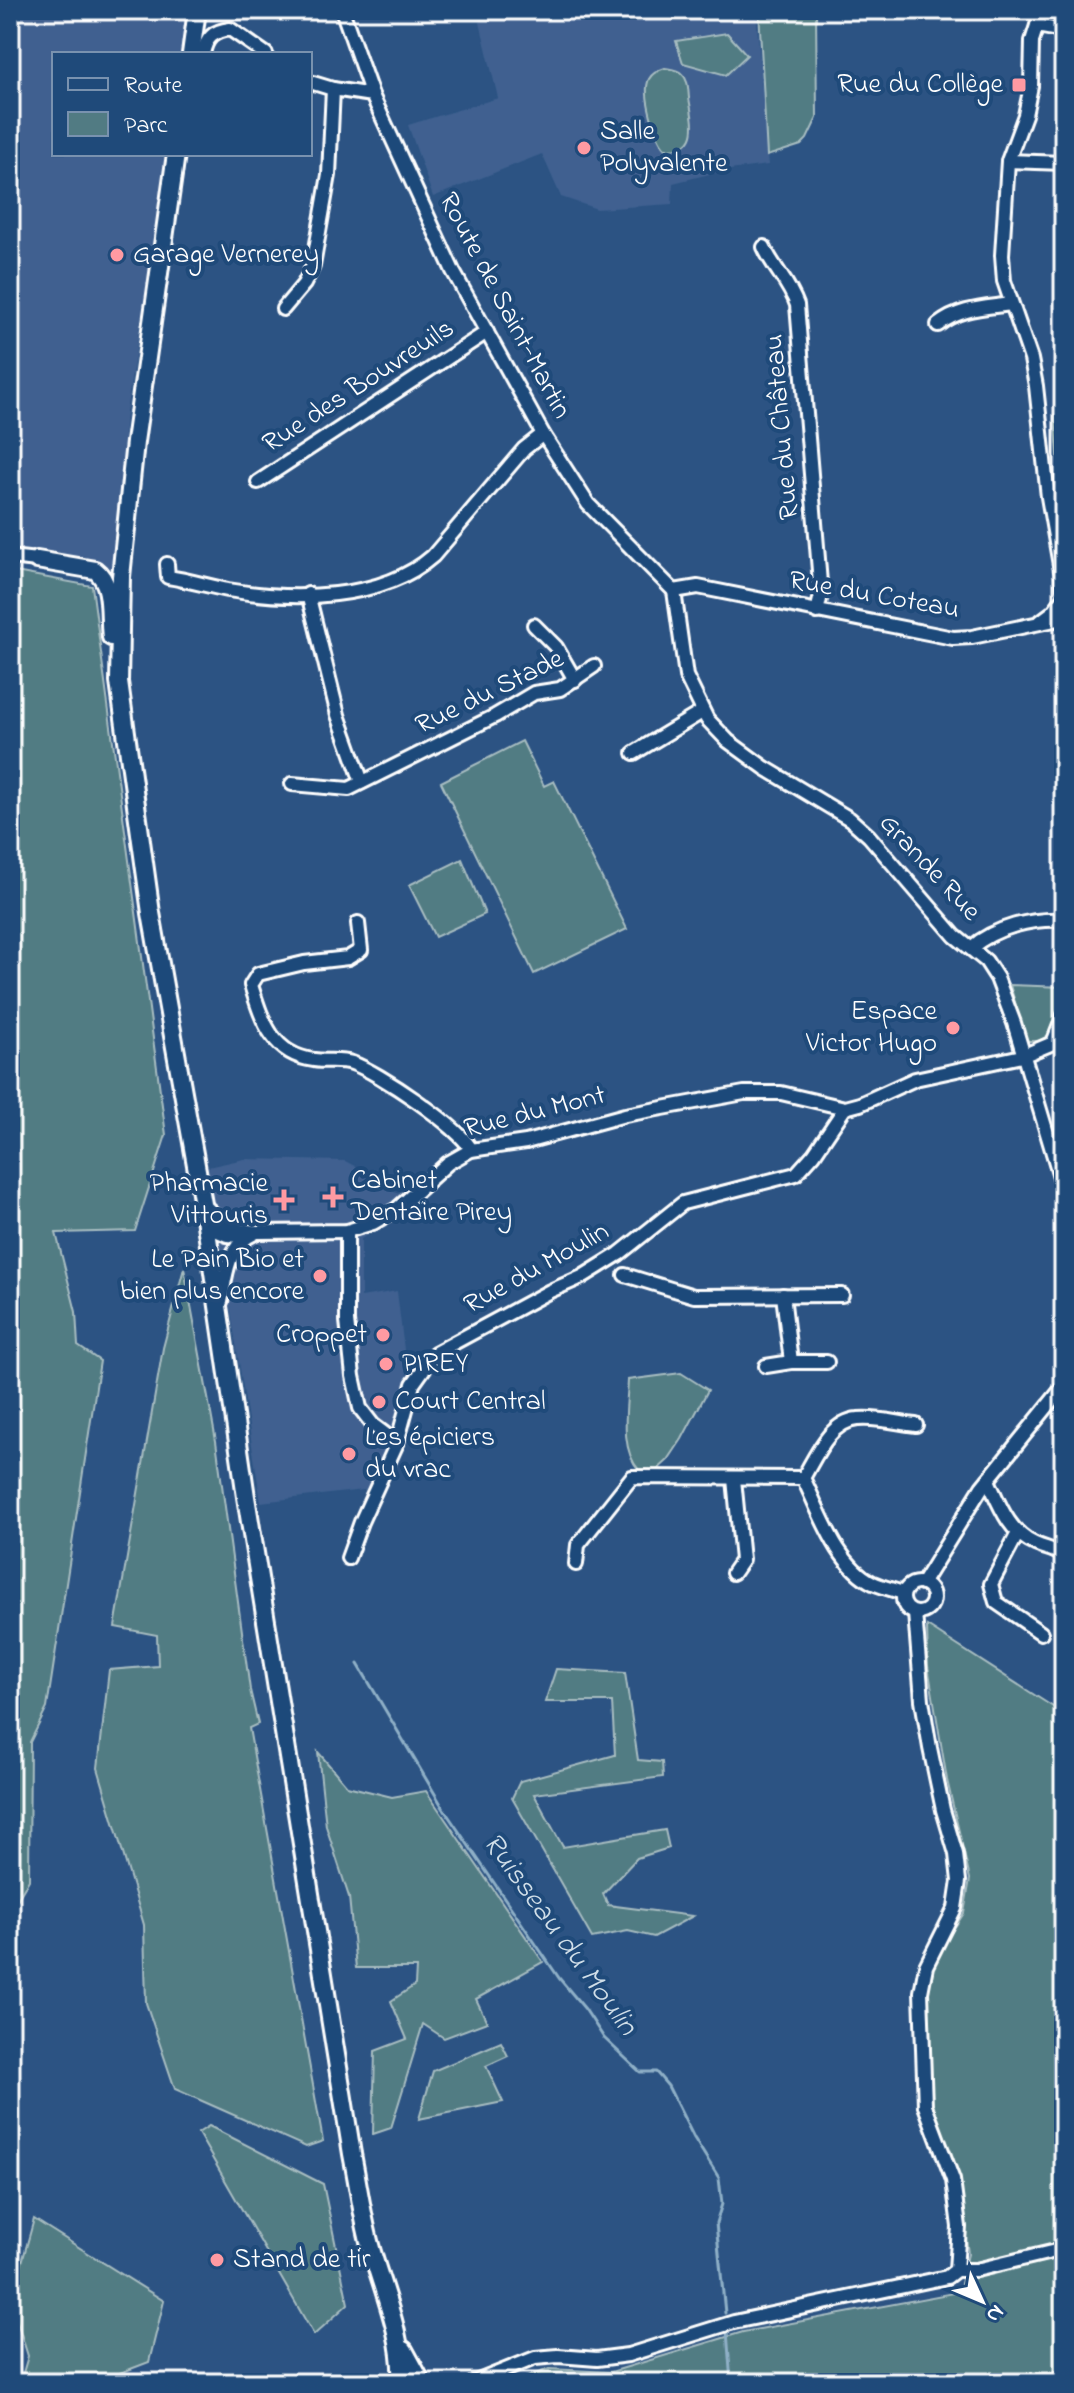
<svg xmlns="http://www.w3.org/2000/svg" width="1074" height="2393" viewBox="0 0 1074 2393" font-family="'Indie Flower',sans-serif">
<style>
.built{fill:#3f6190}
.green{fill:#517b83;stroke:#a8bdc1;stroke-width:2}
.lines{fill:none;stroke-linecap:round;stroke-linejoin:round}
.stream{stroke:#8fb0c7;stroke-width:3}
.minor-casing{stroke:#fff;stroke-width:18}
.major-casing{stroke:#fff;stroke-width:22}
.minor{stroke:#1f4a7a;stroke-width:12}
.major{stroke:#1f4a7a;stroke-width:16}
.poi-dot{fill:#ff9aa2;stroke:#1f4a7a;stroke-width:3}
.labels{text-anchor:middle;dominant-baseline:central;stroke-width:8;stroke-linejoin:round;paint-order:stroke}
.poi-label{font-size:28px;fill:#fff;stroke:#1f4a7a;text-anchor:start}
.street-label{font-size:28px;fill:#fff;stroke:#1f4a7a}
.water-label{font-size:30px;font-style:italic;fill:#d0dee8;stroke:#1f4a7a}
</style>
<rect width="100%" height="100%" fill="#2c5383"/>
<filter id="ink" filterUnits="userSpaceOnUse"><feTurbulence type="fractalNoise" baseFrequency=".0125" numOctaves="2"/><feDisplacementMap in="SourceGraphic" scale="16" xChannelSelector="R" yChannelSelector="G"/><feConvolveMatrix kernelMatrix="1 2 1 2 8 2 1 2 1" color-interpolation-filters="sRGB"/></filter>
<g filter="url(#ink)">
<g class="built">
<path d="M10 10H187L181 54H54V154H168L126 412 115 572 10 549Z"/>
<path d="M477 10H756L768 165 722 171 673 183 672 204 597 209 561 197 542 154 433 197 408 125 498 98Z"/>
<path d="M244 1159 345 1161 366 1172 386 1189 420 1201 361 1239V1297L397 1291 407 1375 399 1417 372 1489 261 1502 208 1167Z"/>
</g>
<g class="green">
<path d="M759 10H816L817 118 807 139 801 145 767 156Z"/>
<path d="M727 33 747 55 726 75 683 63 676 41Z"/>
<path d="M665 68C671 69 678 69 682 74 689 80 688 90 689 98 693 122 702 149 666 149 655 139 642 93 649 79 652 73 659 70 665 68Z"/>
<path d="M1064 414V557L1051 481 1060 480 1055 415Z"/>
<path d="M10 571 92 586 166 1135 135 1231 56 1233 76 1312 78 1346 100 1361 47 1708 30 1742 29 1880 10 1912Z"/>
<path d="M522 741 544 786 554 781 627 929 534 974 441 782Z"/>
<path d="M462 859 485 914 435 937 409 885Z"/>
<path d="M1010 985 1064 987 1053 1032 1039 1041H1026Z"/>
<path d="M184 1268 216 1441 250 1690 258 1724 249 1728 323 2141 306 2147 175 2089 146 2003 144 1925 98 1768 109 1670 158 1666 157 1635 115 1627 163 1348Z"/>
<path d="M681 1373 708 1390 682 1439 668 1460 656 1471 639 1470C619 1448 627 1408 628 1380Z"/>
<path d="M927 1626 1064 1714V2383H511L549 2369 611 2372 743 2332 959 2292 968 2254 960 2187 931 2102 926 2006 932 1962 964 1913 970 1879 947 1780 928 1666Z"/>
<path d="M556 1669 625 1673 638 1760 662 1762 663 1777 534 1794 563 1847 665 1830 669 1848 637 1858 603 1894 608 1905 693 1916 654 1937 628 1931 592 1938 512 1798 520 1781 615 1755 612 1702H545Z"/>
<path d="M318 1752 347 1786 392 1797 426 1791 543 1962 476 1999 487 2022 444 2038 423 2024 391 2128 373 2134 375 2051 407 2039 391 2001 415 1985 416 1968H356L349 1897 326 1826Z"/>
<path d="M501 2042 508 2056 486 2066 503 2102 419 2119 433 2071Z"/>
<path d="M209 2126 323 2184 348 2304 314 2335 198 2133Z"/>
<path d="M34 2219 164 2301 149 2362 120 2373 119 2383H20L28 2356 11 2302Z"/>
</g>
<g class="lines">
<g class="stream">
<path d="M358 1664 445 1811 559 1978 585 2009 604 2038 640 2072H656L668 2086 694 2138 719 2178 722 2204 716 2223 725 2313"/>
<path d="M727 2331 731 2383"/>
</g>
<g class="minor-casing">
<g id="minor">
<path d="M342 10 372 95 453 271 543 434 588 504 674 591"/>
<path d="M1042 10 1032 41 1031 86 1025 115 1008 161 1002 255 1004 281 1031 359 1036 386 1048 497 1064 588"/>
<path d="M1037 26 1064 31"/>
<path d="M203 54C206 38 213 31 230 29L266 54"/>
<path d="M310 82 333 89 372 95"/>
<path d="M1008 161 1064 163"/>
<path d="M764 247C773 268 789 282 797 305L821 595 817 612"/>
<path d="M283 309 304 284 313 266 329 175 333 89"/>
<path d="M938 325C959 308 984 308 1011 304"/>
<path d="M258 482 487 332"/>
<path d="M10 557 37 560"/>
<path d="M167 564 168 577C188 580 208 586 228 590 293 601 382 601 433 556L524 449 543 434"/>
<path d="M674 591 686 676 707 719 728 741 765 768 850 819 869 836 955 936 986 961 997 978 1014 1023 1064 1190"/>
<path d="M674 591 698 587 953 638 972 637 1064 618"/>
<path d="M308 594 338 715 362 782"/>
<path d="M1041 621 1053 612 1064 598"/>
<path d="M534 625 556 647 575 680"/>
<path d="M634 753 702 712"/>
<path d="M292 784 349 789 495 716 534 693 560 689 594 666"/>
<path d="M358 923 361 950 348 958 304 963 258 974 251 985C262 1020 272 1055 314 1060 326 1062 340 1059 352 1063 376 1071 462 1128 471 1150"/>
<path d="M971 948C995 927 1032 918 1064 920"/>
<path d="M203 1204 221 1221 239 1230 258 1232 347 1231 373 1223 397 1209 448 1163 471 1150 526 1142 625 1115 744 1093H781L845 1108 860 1104 915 1079 1022 1056 1053 1043 1064 1015"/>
<path d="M206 1226 227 1235 241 1236"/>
<path d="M347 1231V1321L353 1376 360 1408 373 1425 397 1443"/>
<path d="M625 1275 694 1296 842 1295"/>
<path d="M783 1295 791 1362H827"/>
<path d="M221 1302C226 1275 227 1245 255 1233"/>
<path d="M766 1366 791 1362"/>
<path d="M803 1478C816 1456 830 1421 858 1419 877 1417 898 1423 916 1425"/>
<path d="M988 1480C999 1504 1009 1533 1035 1544 1046 1549 1054 1549 1064 1556"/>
<path d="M1018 1533 991 1584 996 1602 1041 1633"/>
<path d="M348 1558 361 1522 397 1443 413 1384 435 1353 550 1291 582 1277 619 1254 683 1203 796 1174 814 1154 845 1108"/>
<path d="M576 1564 578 1545 632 1477 803 1478C820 1511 836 1565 873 1583 882 1587 894 1590 903 1593"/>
<path d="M733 1573 742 1560 734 1479"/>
<circle cx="918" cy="1598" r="15"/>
<path d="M922 1584 982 1487 1064 1386"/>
<path d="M915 1613 922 1700 930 1748 943 1810 956 1854 959 1881 955 1908 926 1966 921 1992 925 2106 953 2180 959 2227 956 2270"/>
<path d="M473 2383 535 2358 558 2356 597 2359 628 2355 734 2322 947 2277 956 2270H976L1064 2249"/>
</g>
</g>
<g class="major-casing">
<g id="major">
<path d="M191 54 197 10"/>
<path d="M176 154 135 442 121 577 119 682 151 913 203 1204 246 1497 352 2154C358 2184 362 2215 370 2245 382 2289 404 2337 401 2383"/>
<path d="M37 560 95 570C114 584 108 616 111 637"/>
<path d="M404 2350 422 2383"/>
</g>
</g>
<use href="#minor" class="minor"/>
<use href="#major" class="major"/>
</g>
</g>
<g class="poi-dot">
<rect x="1011" y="77" width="16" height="16" rx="4"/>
<circle cx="584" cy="148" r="8"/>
<circle cx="117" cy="255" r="8"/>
<circle cx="953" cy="1028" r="8"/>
<path d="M329 1185h8v8h8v8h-8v8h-8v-8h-8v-8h8z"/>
<path d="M280 1188h8v8h8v8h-8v8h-8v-8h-8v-8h8z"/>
<circle cx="320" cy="1276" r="8"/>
<circle cx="383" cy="1335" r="8"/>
<circle cx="386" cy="1364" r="8"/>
<circle cx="379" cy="1402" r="8"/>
<circle cx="349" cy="1454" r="8"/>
<circle cx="217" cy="2260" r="8"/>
</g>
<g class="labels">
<g class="poi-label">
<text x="1003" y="85" text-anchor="end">Rue du Collège</text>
<text x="600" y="132">Salle<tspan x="600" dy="32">Polyvalente</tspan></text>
<text x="133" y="255">Garage Vernerey</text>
<text x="937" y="1012" text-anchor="end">Espace<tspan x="937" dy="32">Victor Hugo</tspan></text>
<text x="351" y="1181">Cabinet<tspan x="351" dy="32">Dentaire Pirey</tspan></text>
<text x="268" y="1184" text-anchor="end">Pharmacie<tspan x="268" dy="32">Vittouris</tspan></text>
<text x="304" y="1260" text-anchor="end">Le Pain Bio et<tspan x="304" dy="32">bien plus encore</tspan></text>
<text x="367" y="1335" text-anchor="end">Croppet</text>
<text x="402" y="1364">PIREY</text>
<text x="395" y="1402">Court Central</text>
<text x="365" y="1438">Les épiciers<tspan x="365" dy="32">du vrac</tspan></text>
<text x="233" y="2260">Stand de tir</text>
</g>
<g class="street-label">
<text transform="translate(504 306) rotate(62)">Route de Saint-Martin</text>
<text transform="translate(359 387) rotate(-33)">Rue des Bouvreuils</text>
<text transform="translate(783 427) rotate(-95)">Rue du Château</text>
<text transform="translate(874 596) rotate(10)">Rue du Coteau</text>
<text transform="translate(490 693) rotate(-26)">Rue du Stade</text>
<text transform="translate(929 868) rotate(47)">Grande Rue</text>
<text transform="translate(535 1113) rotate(-14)">Rue du Mont</text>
<text transform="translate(537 1269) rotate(-29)">Rue du Moulin</text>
</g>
<g class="water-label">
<text transform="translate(559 1935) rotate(54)">Ruisseau du Moulin</text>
</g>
</g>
<rect width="1074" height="2393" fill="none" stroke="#1f4a7a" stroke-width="40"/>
<rect x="20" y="20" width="1034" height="2353" fill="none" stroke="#fff" stroke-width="3" filter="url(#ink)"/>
<rect x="52" y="52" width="260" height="104" fill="#1f4a7a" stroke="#7992af" stroke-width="2"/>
<rect x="68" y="78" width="40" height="12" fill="#1f4a7a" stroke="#7992af" stroke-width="2"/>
<text x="124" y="92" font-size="24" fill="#ffffff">Route</text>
<rect x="68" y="112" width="40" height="24" fill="#517b83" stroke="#7992af" stroke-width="2"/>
<text x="124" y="132" font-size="24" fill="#ffffff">Parc</text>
<g transform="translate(982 2301) rotate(134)" stroke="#1f4a7a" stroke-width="6" paint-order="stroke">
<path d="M0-6L14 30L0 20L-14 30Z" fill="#ffffff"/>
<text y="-12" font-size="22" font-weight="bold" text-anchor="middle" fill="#ffffff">N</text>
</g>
</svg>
